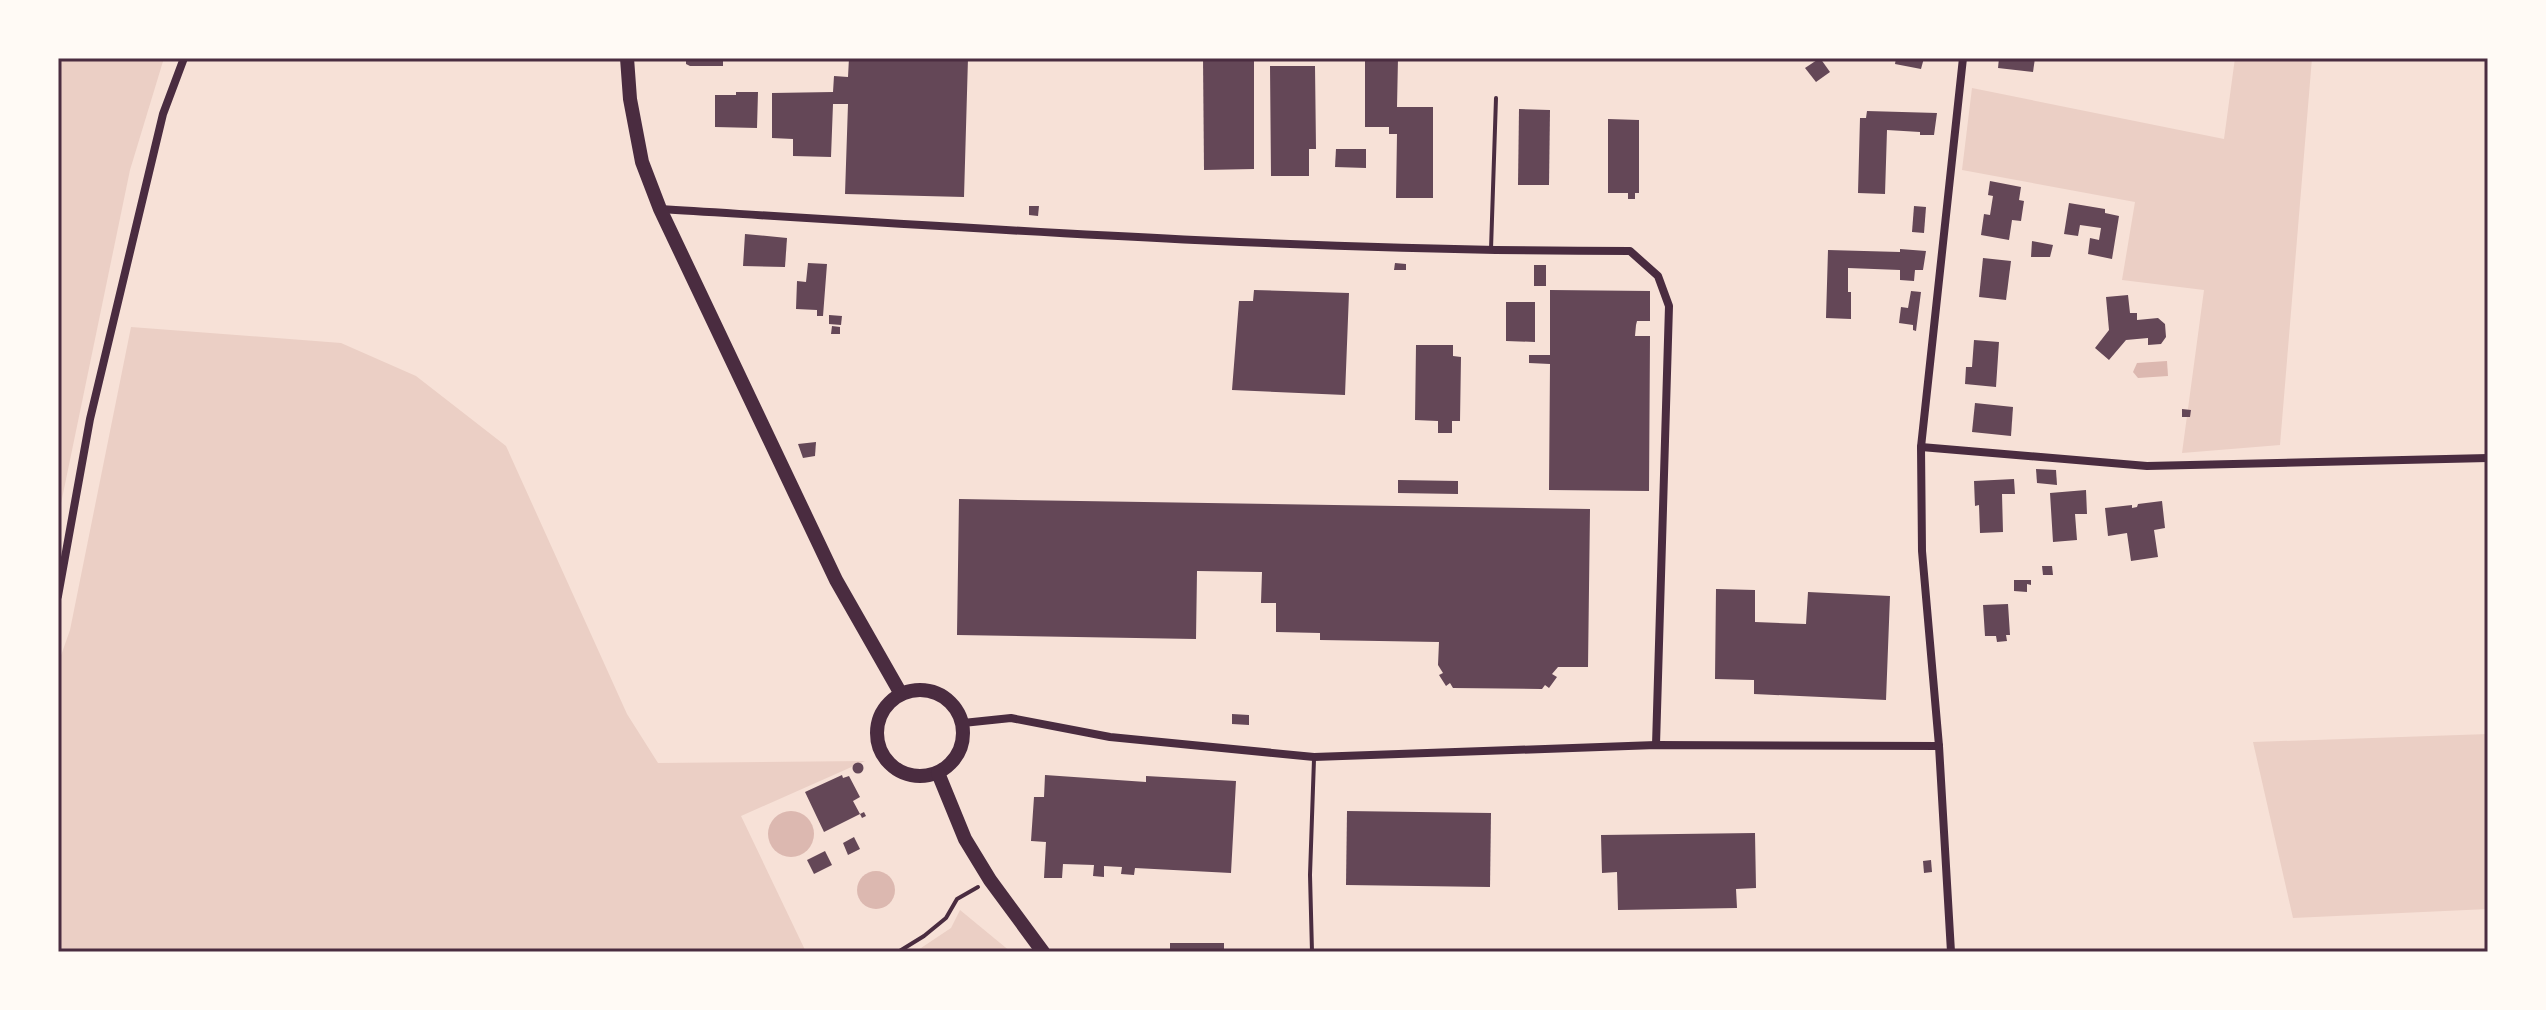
<svg xmlns="http://www.w3.org/2000/svg" width="2546" height="1010" viewBox="0 0 2546 1010" font-family="'Work Sans',sans-serif">
<style>
.green{fill:#ebcfc5}
.water{fill:#dcb8b0}
.building{fill:#644757}
.lines{fill:none;stroke-linecap:round;stroke-linejoin:round}
.path{stroke:#4a2c40;stroke-width:4}
.service{stroke:#4a2c40;stroke-width:4}
.minor{stroke:#4a2c40;stroke-width:8}
.primary{stroke:#4a2c40;stroke-width:14}
.neatline{fill:none;stroke:#4a2c40;stroke-width:3}
</style>
<rect width="100%" height="100%" fill="#f7e1d7"/>
<g class="green">
<path d="M58 58H164L130 170 58 518Z"/>
<path d="M2235 58H2312L2280 445 2182 453 2204 290 2122 280 2135 202 1962 170 1972 88 2224 139Z"/>
<path d="M131 327 341 343 416 376 506 446 627 714 658 763 865 761 741 816 806 952H58V664L70 630Z"/>
<path d="M2488 734V909L2293 918 2253 742Z"/>
<path d="M960 910 1011 952H915L951 928Z"/>
</g>
<g class="water">
<path d="M2167 361 2168 376 2138 378 2133 372 2137 363Z"/>
<circle cx="791" cy="834" r="23"/>
<circle cx="876" cy="890" r="19"/>
</g>
<g class="building">
<path d="M686 58H723V66H690L686 64Z"/>
<path d="M849 58H968L964 197 845 194 848 104H833L831 157 793 156V139L772 138V93L833 92 834 76 848 77Z"/>
<path d="M1203 58H1254V169L1204 170Z"/>
<path d="M1365 58H1398L1397 107H1433V198H1396L1397 134H1389V127H1365Z"/>
<path d="M1820 58 1830 72 1816 82 1805 68Z"/>
<path d="M1896 58H1924L1921 69 1895 64Z"/>
<path d="M1999 58H2035L2033 72 1998 68Z"/>
<path d="M1270 66H1315L1316 149H1309V176H1271Z"/>
<path d="M736 92H758L757 128 715 127V95H736Z"/>
<path d="M1519 109 1550 110 1549 185H1518Z"/>
<path d="M1867 111 1937 113 1934 135H1920V132L1887 130 1885 194 1858 193 1860 118H1866Z"/>
<path d="M1608 119 1639 120V193H1635V199H1628V193H1608Z"/>
<path d="M1336 149H1366V168L1335 167Z"/>
<path d="M1990 181 2021 187 2019 200 2024 201 2021 221 2012 220 2009 240 1981 235 1984 214 1990 215 1993 196 1988 195Z"/>
<path d="M2069 203 2105 209V213L2119 216 2112 259 2088 254 2090 238 2099 240 2101 228 2080 225 2078 236 2064 234Z"/>
<path d="M1029 206H1039L1038 216 1029 215Z"/>
<path d="M1914 206 1926 207 1924 233 1912 232Z"/>
<path d="M745 234 787 238 785 267 743 266Z"/>
<path d="M2032 241 2053 245 2050 257H2031Z"/>
<path d="M1900 249 1926 251 1923 270H1915L1914 281 1900 280V270L1848 268V292H1851V319L1826 318 1828 250 1900 252Z"/>
<path d="M1983 258 2011 261 2006 300 1979 297Z"/>
<path d="M808 263 827 264 823 316H817V310L796 309 797 281 806 282Z"/>
<path d="M1395 263 1406 264V270H1394Z"/>
<rect x="1534" y="265" width="12" height="21"/>
<path d="M1254 290 1349 293 1345 395 1232 390 1239 301H1253Z"/>
<path d="M1550 290 1650 291V321H1637L1636 325 1635 336H1650L1649 491 1549 490 1550 364 1529 363V355H1550Z"/>
<path d="M1911 291 1921 292 1916 331 1913 330V325L1899 323 1901 307 1908 308Z"/>
<path d="M2128 295 2130 313H2137V320L2158 318 2165 324 2166 337 2161 344 2148 345V338L2126 340 2109 360 2095 348 2109 330 2106 297Z"/>
<path d="M1506 302H1535V342L1506 341Z"/>
<path d="M829 315 842 316 841 325 829 324Z"/>
<path d="M832 326 840 327V334H831Z"/>
<path d="M1974 340 1999 342 1996 387 1965 384 1966 367H1972Z"/>
<path d="M1416 345H1453V356L1461 357 1460 421H1452V433H1438V421L1415 420Z"/>
<path d="M1975 403 2013 407 2011 436 1972 432Z"/>
<path d="M2182 409 2191 410 2190 417H2182Z"/>
<path d="M816 442 815 456 803 458 798 444Z"/>
<path d="M2036 469 2056 470 2057 485 2037 483Z"/>
<path d="M2014 479 2015 494H2002L2003 532 1980 533 1979 505 1975 506 1974 481Z"/>
<path d="M1398 480 1458 481V494L1398 493Z"/>
<path d="M2086 490 2087 514H2075L2077 540 2053 542 2050 493Z"/>
<path d="M959 499 1590 509 1588 667H1558L1552 674 1557 677 1549 688 1545 685 1542 689 1453 688 1450 683 1446 686 1439 675 1443 673 1438 665 1439 642 1320 640V633L1276 632V603H1261L1262 572 1197 571 1196 639 957 635Z"/>
<path d="M2162 501 2165 528 2154 530 2158 557 2131 561 2127 533 2108 536 2105 508 2132 505V508L2137 507 2138 504Z"/>
<path d="M2042 566H2052L2053 575H2043Z"/>
<path d="M2014 580H2031V585L2027 584V592L2014 591Z"/>
<path d="M1716 589 1755 590V622L1806 624 1808 592 1890 596 1886 700 1754 694V680L1715 679Z"/>
<path d="M2008 604 2010 635H2006L2007 641 1997 642 1996 636H1985L1983 605Z"/>
<path d="M1232 714 1249 715V725L1232 724Z"/>
<circle cx="858" cy="768" r="5.5"/>
<path d="M842 775 843 778 849 776 860 797 853 801 860 814 864 812 866 816 862 818 860 814 824 832 805 792Z"/>
<path d="M1045 775 1146 782V776L1236 781 1231 873 1135 868 1134 875 1121 874 1122 867 1104 866V877L1093 876 1094 865 1063 864 1062 878H1044L1046 842 1031 841 1034 797H1044Z"/>
<path d="M1347 811 1491 813 1490 887 1346 885Z"/>
<path d="M1755 833 1756 888 1736 889 1737 908 1618 910 1617 872 1602 873 1601 835Z"/>
<path d="M854 837 860 849 848 855 843 843Z"/>
<path d="M825 851 832 865 814 874 807 860Z"/>
<path d="M1931 860 1932 872 1924 873 1923 861Z"/>
<rect x="1170" y="943" width="54" height="9"/>
</g>
<g class="lines">
<path class="path" d="M898 952 924 936 946 918 957 899 978 887"/>
<g class="service">
<path d="M1491 249 1496 98"/>
<path d="M1312 952 1310 875 1314 759"/>
</g>
<g class="minor">
<path d="M661 209C983 229 1306 251 1630 251L1658 276 1669 306 1656 745"/>
<path d="M1921 447 2147 466 2488 458"/>
<path d="M58 596 90 419 163 114 184 58"/>
<path d="M963 723 1011 718 1110 737 1314 757 1656 745 1939 746"/>
<path d="M1951 952 1939 746 1922 551 1921 447 1963 58"/>
</g>
<g class="primary">
<path d="M627 58 630 99 642 162 660 209 836 580 901 694"/>
<circle cx="920" cy="733" r="43"/>
<path d="M938 773 965 839 990 880 1043 952"/>
</g>
</g>
<rect width="2546" height="1010" fill="none" stroke="#fffaf5" stroke-width="120"/>
<rect x="60" y="60" width="2426" height="890" class="neatline"/>
</svg>
